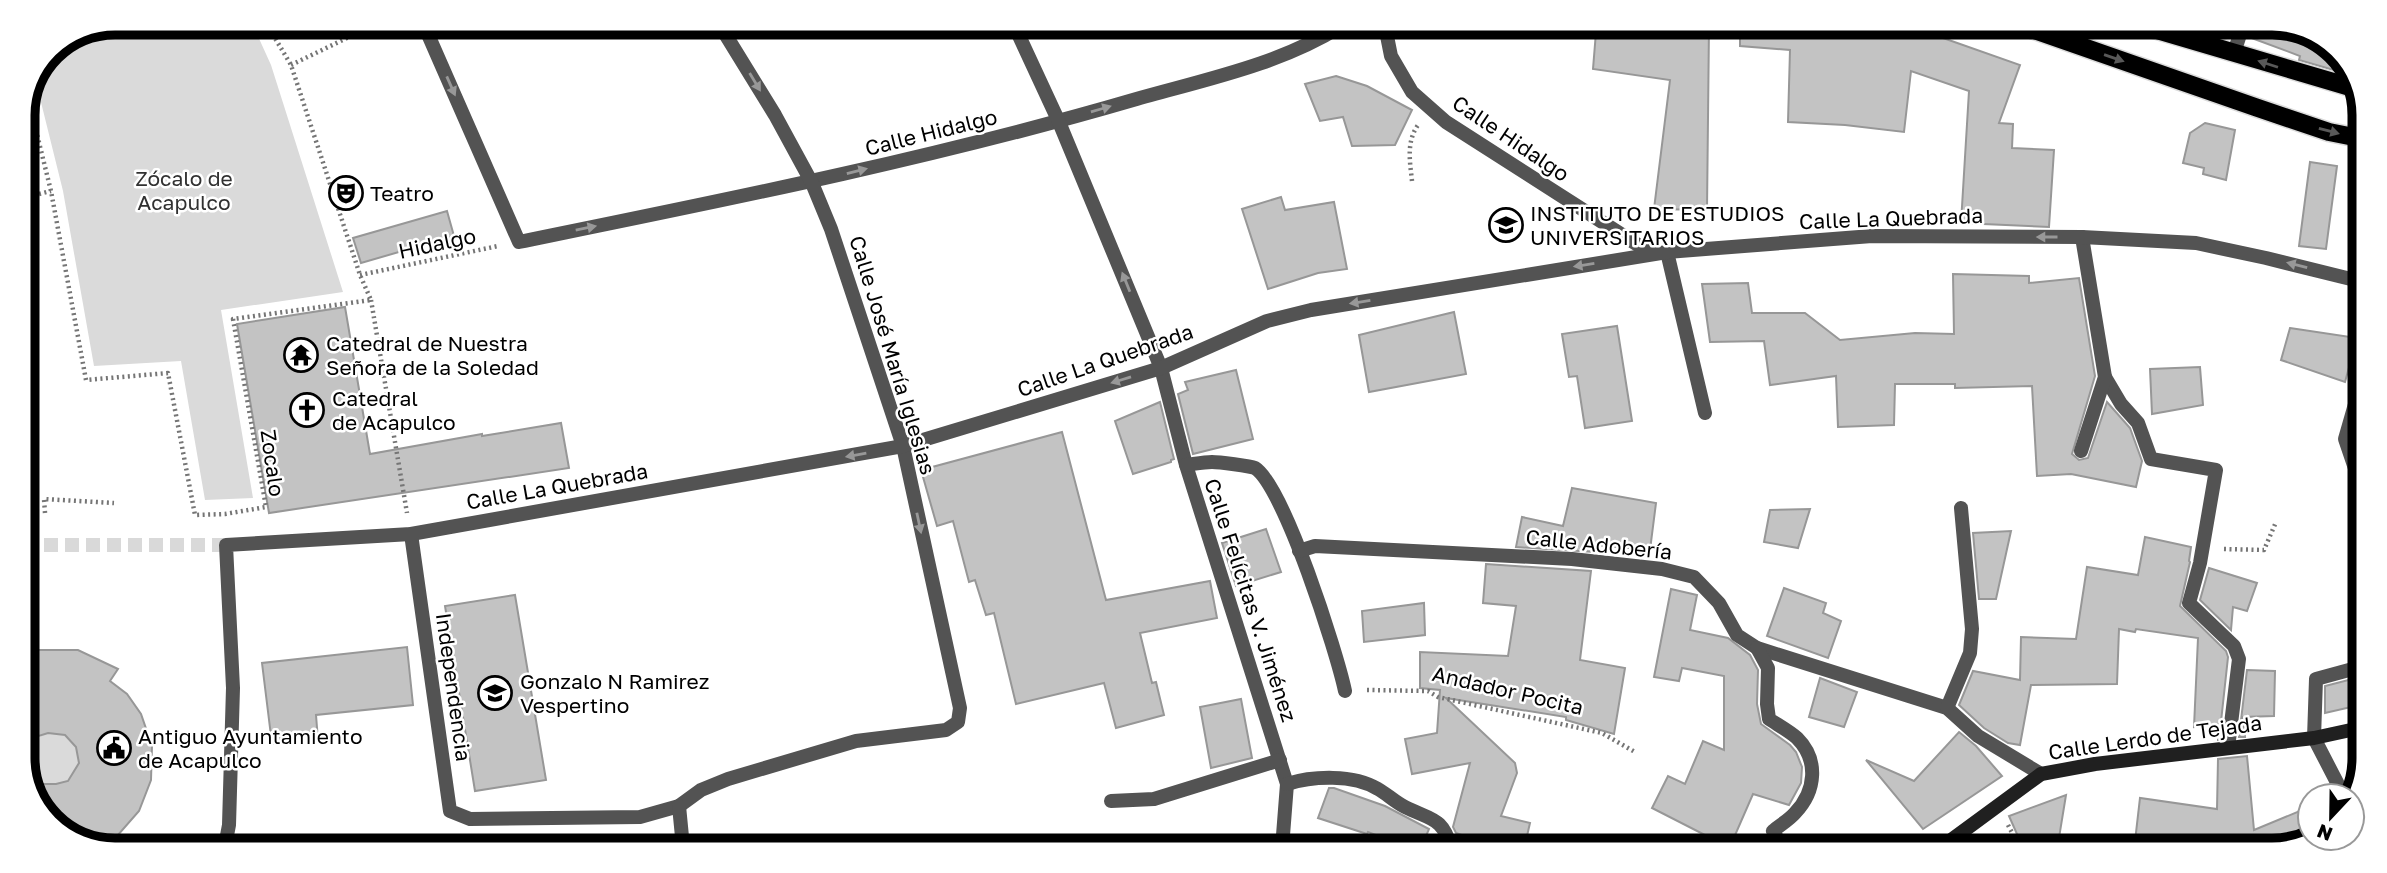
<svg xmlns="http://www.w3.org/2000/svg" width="2387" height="873" viewBox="0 0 2387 873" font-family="'Golos Text',sans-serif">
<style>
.green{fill:#dadada}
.building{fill:#c3c3c3;stroke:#979797;stroke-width:2}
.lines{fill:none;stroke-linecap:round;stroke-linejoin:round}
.street-tunnel{stroke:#d9d9d9;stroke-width:14;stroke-dasharray:14 7;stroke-linecap:butt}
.primary-casing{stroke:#dbdbdb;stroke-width:21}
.path{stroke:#757575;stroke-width:4.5;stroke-dasharray:2 3.5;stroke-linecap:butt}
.lane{stroke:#535353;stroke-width:14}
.street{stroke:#535353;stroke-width:14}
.secondary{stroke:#202020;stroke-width:14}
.primary{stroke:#000;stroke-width:18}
.oneway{fill:#595959}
.oneway2{fill:#989898}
.labels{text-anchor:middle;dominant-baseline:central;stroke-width:5;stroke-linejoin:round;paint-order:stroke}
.street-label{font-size:21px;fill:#000;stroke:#fff}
.park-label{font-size:21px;fill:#313131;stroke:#fff}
.poi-label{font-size:21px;fill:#000;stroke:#fff;text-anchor:start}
.rim{fill:none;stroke:#000;stroke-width:9}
</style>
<rect width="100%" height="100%" fill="#fff"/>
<g class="green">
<path d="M115 23H252L271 65 343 292 221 310 253 498 205 500 181 361 94 366 63 191 36 82 50 50Z"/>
<circle cx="53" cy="759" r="26"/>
</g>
<g class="building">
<path d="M1672 26H1709L1707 210 1654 209 1670 80 1593 69 1596 32 1660 38 1661 29Z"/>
<path d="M1740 26 1896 27 1926 35V32L2020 65 1999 123 2013 124 2012 148 2054 150 2049 227 1961 223 1969 91 1911 71 1904 132 1845 125 1788 122 1790 50 1740 46Z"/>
<path d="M2251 28H2302L2345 59 2351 75 2299 60 2300 56 2249 37Z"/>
<path d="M1336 76 1367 86 1412 110 1395 145 1352 146 1343 117 1320 121 1305 84Z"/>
<path d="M2205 123 2235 130 2226 180 2203 174 2204 168 2183 163 2190 133Z"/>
<path d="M2310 162 2337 166 2326 249 2299 246Z"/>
<path d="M1281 197 1285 210 1334 202 1347 269 1318 273 1268 289 1242 209Z"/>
<path d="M447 211 454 236 361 263 353 238Z"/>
<path d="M1953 274 2029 276V283L2079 278 2095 376 2072 454 2079 460 2088 458 2107 402 2130 428 2142 461 2136 487 2071 474 2037 476 2032 386 1955 388V384H1895L1894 425 1838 427 1836 376 1770 385 1764 341 1710 342 1702 284 1748 283 1752 313H1805L1840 340 1915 333 1954 334Z"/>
<path d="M345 307 370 454 482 434V436L561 423 569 468 269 513 237 324Z"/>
<path d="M1454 312 1466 374 1369 392 1359 335Z"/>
<path d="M1617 326 1632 421 1585 428 1577 376 1569 377 1562 334Z"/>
<path d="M2290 328 2357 338 2345 382 2281 360Z"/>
<path d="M2200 367 2203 405 2152 414 2150 369Z"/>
<path d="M1236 370 1253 439 1193 454 1178 394 1188 390 1185 382Z"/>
<path d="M1160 402 1174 459 1171 460V462L1133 474 1115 421Z"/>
<path d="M1062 432 1106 600 1210 581 1217 618 1140 633 1152 683 1156 682 1164 715 1116 728 1104 683 1016 704 994 613 986 615 975 580 969 582 953 521 937 526 921 470Z"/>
<path d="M1572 488 1656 503 1650 550 1595 545 1594 552 1516 547 1522 517 1563 526Z"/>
<path d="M1810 509 1798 548 1764 542 1770 510Z"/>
<path d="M1266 529 1281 572 1236 586 1222 543Z"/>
<path d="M2011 531 1996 599H1979L1973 533Z"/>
<path d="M2145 537 2191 547 2189 561 2190 562 2180 606 2226 651 2228 657 2219 740H2218V724L2194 727 2198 638 2136 629 2135 632 2119 629 2117 684 2031 685 2020 745 2008 743 1984 728 1959 705 1973 671 2020 680 2021 637 2076 639 2087 567 2138 575Z"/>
<path d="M1486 564 1591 571 1580 660 1625 668 1614 734 1566 720V717L1446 698 1515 763 1517 773 1501 816 1530 823 1524 849 1499 848 1456 833 1453 827 1470 763 1412 774 1405 739 1437 733 1440 690 1420 688V652L1508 656 1516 606 1483 603Z"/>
<path d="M2209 568 2257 583 2247 611 2233 607 2231 630 2200 600Z"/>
<path d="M1784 588 1826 603 1823 613 1841 621 1828 658 1767 636Z"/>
<path d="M1671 589 1697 595 1690 630 1728 638 1750 655 1758 670 1757 704 1761 724 1790 745 1796 752 1802 767 1801 783 1789 805 1753 794 1729 849H1721L1702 841 1705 835 1652 808 1668 776 1685 784 1703 741 1724 750V676L1682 668 1679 681 1654 677Z"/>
<path d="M515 595 546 780 475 791 445 606Z"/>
<path d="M1424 603 1425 635 1364 642 1362 611Z"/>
<path d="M407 647 413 705 316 715 318 740 272 744 262 663Z"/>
<path d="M34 650H78L118 669 110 681 127 694 141 714 152 746 151 780 139 811 118 835 101 845H85L42 814 30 784H56L68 781 79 763 76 747 65 735 48 733 23 741V654Z"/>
<path d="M2247 670 2275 671 2274 716 2243 717 2245 737H2239Z"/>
<path d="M2360 677V705L2325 713V686Z"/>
<path d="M1820 678 1857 692 1844 727 1809 717Z"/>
<path d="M1241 699 1252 758 1211 768 1200 707Z"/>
<path d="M1959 732 1976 746 2002 776 1923 829 1866 760 1914 781Z"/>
<path d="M2247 756 2254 830 2307 808 2308 839 2272 850H2134L2140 798 2217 809 2218 759Z"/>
<path d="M1329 788H1334L1385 806 1429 829 1421 848H1410L1368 832 1367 834 1318 818Z"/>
<path d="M2066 795 2058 844 2024 850 2009 816Z"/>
</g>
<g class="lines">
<path class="street-tunnel" d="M23 545H226"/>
<g class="primary-casing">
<g id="primary">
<path d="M2026 27 2255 107 2329 132 2364 139"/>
<path d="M2147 27 2357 89"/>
</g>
</g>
<g class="path">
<path d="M291 65 378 23"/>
<path d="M28 98 51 191 86 380 168 373 195 515 225 514 266 507 233 319 371 300 360 275 291 65 266 23"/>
<path d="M1412 181C1410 162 1406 142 1418 125"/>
<path d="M23 198 51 191"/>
<path d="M360 275 498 246"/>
<path d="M371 300 407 513"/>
<path d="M45 513 44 499 114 503"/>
<path d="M2224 549 2264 550 2276 522"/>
<path d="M1367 690 1428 691 1438 697 1602 733 1635 752"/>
<path d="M2008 825 2021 850"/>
</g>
<path class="lane" d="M1667 252 1705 413"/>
<g class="street">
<path d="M423 23 519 242C725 200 931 159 1133 100 1203 80 1279 65 1341 26"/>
<path d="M1014 25 1059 122 1161 368 1186 465 1287 784 1282 848"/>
<path d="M1385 26 1391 56 1412 92 1446 122 1652 254"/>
<path d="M2234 53 2242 28"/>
<path d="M2105 377 2121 404 2138 423 2151 459 2216 470 2200 563 2189 603 2234 646 2239 659 2228 748"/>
<path d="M2081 451 2105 377 2082 237"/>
<path d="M1186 465C1194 464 1204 462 1212 462 1219 462 1250 466 1255 468 1284 486 1337 653 1345 691"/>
<path d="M2361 486 2345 439 2362 380"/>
<path d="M411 534 450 811 470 819 640 817 679 806 701 790 728 779 856 741 946 730 958 722 960 708 903 446 831 229 812 183 775 115 719 24"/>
<path d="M1299 551 1315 546 1572 559 1662 569 1694 577 1719 603 1737 635 1757 648 1947 708 1978 736 2041 774"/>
<path d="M1757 648 1768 668 1767 704 1769 719C1778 725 1789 731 1797 738 1819 760 1816 791 1795 813 1789 820 1780 825 1773 831L1783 849"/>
<path d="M1947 708 1970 653 1972 629 1961 508"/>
<path d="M1287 784C1313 776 1353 774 1378 789 1387 794 1395 802 1405 807 1431 820 1443 817 1451 848"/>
<path d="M2344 796 2314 738 2316 679 2360 667"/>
<path d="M1111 801 1154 799 1280 760"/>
<path d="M679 806 683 847"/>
<path d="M225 846 229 825 233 688 226 545 411 534 903 446 1161 368 1267 321 1311 310 1667 252 1872 236 2082 237 2196 243 2266 258 2363 282"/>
</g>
<path class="secondary" d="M1939 849 2041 774 2095 764 2314 738 2360 728"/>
<use href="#primary" class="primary"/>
</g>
<defs><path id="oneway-solid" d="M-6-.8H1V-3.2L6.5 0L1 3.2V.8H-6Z" transform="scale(1.75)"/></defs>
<g class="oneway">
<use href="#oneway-solid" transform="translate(2114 58) rotate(19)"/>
<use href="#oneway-solid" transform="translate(2268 64) rotate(-162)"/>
<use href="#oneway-solid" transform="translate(2329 131) rotate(15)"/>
</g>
<g class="oneway2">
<use href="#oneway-solid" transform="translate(755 82) rotate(59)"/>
<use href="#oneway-solid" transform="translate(451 86) rotate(66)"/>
<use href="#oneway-solid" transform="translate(1101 109) rotate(-16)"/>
<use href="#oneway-solid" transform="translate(857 171) rotate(-14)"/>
<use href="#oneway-solid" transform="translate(586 228) rotate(-11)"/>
<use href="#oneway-solid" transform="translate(2047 237) rotate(-180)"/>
<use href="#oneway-solid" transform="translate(1584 265) rotate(171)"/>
<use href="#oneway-solid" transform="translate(2297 265) rotate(-166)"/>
<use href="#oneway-solid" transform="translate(1126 282) rotate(-112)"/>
<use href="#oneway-solid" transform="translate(1360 302) rotate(171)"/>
<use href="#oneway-solid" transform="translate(1121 380) rotate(163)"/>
<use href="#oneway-solid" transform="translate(856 455) rotate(170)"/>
<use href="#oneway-solid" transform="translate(919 523) rotate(78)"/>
</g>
<defs>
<g id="theatre-ring" transform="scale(1.75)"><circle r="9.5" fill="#fff" stroke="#000" stroke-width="1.5"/><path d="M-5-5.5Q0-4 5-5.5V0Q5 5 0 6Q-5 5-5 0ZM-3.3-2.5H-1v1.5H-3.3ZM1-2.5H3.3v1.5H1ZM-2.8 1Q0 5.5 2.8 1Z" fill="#000"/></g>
<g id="university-ring" transform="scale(1.75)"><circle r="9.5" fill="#fff" stroke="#000" stroke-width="1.5"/><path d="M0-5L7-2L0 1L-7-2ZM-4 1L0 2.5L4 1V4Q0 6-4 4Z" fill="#000"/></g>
<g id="temple-ring" transform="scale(1.75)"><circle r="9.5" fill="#fff" stroke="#000" stroke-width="1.5"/><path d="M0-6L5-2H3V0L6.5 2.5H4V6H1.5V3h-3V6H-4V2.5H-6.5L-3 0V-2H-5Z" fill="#000"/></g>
<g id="church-ring" transform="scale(1.75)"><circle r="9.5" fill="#fff" stroke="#000" stroke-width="1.5"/><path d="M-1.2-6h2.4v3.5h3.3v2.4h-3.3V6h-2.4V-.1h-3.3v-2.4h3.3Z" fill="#000"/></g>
<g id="school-ring" transform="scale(1.75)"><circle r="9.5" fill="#fff" stroke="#000" stroke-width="1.5"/><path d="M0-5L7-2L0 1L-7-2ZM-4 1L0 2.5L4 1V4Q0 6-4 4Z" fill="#000"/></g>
<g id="civic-ring" transform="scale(1.75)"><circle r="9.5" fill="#fff" stroke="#000" stroke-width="1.5"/><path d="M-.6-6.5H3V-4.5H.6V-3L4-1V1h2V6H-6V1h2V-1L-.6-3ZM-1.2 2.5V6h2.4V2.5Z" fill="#000"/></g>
</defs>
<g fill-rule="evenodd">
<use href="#theatre-ring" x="346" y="193"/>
<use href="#university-ring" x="1506" y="225"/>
<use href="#temple-ring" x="301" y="355"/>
<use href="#church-ring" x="307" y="410"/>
<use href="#school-ring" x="495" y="693"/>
<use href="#civic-ring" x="114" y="748"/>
</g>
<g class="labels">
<g class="street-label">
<text transform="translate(931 132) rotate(-14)">Calle Hidalgo</text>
<text transform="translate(1511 138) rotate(34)">Calle Hidalgo</text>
<text transform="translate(1891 218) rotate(-2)">Calle La Quebrada</text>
<text transform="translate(437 243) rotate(-12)">Hidalgo</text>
<text transform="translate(893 355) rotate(73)">Calle José María Iglesias</text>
<text transform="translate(1105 360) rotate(-19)">Calle La Quebrada</text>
<text transform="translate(273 463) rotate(82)">Zocalo</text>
<text transform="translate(557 486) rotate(-10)">Calle La Quebrada</text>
<text transform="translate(1599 544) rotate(6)">Calle Adobería</text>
<text transform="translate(1251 600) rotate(72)">Calle Felícitas V. Jiménez</text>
<text transform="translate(454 687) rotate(82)">Independencia</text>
<text transform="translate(1508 690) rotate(13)">Andador Pocita</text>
<text transform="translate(2155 737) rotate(-8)">Calle Lerdo de Tejada</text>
</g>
<g class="park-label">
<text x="184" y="178">Zócalo de<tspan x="184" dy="24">Acapulco</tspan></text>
</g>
<g class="poi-label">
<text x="370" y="193">Teatro</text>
<text x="1530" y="213">INSTITUTO DE ESTUDIOS<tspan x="1530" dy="24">UNIVERSITARIOS</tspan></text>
<text x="326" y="343">Catedral de Nuestra<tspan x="326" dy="24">Señora de la Soledad</tspan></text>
<text x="332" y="398">Catedral<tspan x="332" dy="24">de Acapulco</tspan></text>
<text x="520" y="681">Gonzalo N Ramirez<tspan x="520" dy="24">Vespertino</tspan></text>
<text x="138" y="736">Antiguo Ayuntamiento<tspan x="138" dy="24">de Acapulco</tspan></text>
</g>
</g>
<path d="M0 0H2387V873H0ZM115 35H2272A80 80 0 0 1 2352 115V758A80 80 0 0 1 2272 838H115A80 80 0 0 1 35 758V115A80 80 0 0 1 115 35Z" fill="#fff" fill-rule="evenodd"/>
<path class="rim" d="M115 35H2272A80 80 0 0 1 2352 115V758A80 80 0 0 1 2272 838H115A80 80 0 0 1 35 758V115A80 80 0 0 1 115 35Z"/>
<g transform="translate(2331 817) rotate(202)"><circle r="33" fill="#ffffff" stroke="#999999" stroke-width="2"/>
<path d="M0-5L12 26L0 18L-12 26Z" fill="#000000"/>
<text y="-10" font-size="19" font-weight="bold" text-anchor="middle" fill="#000000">N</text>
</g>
</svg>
